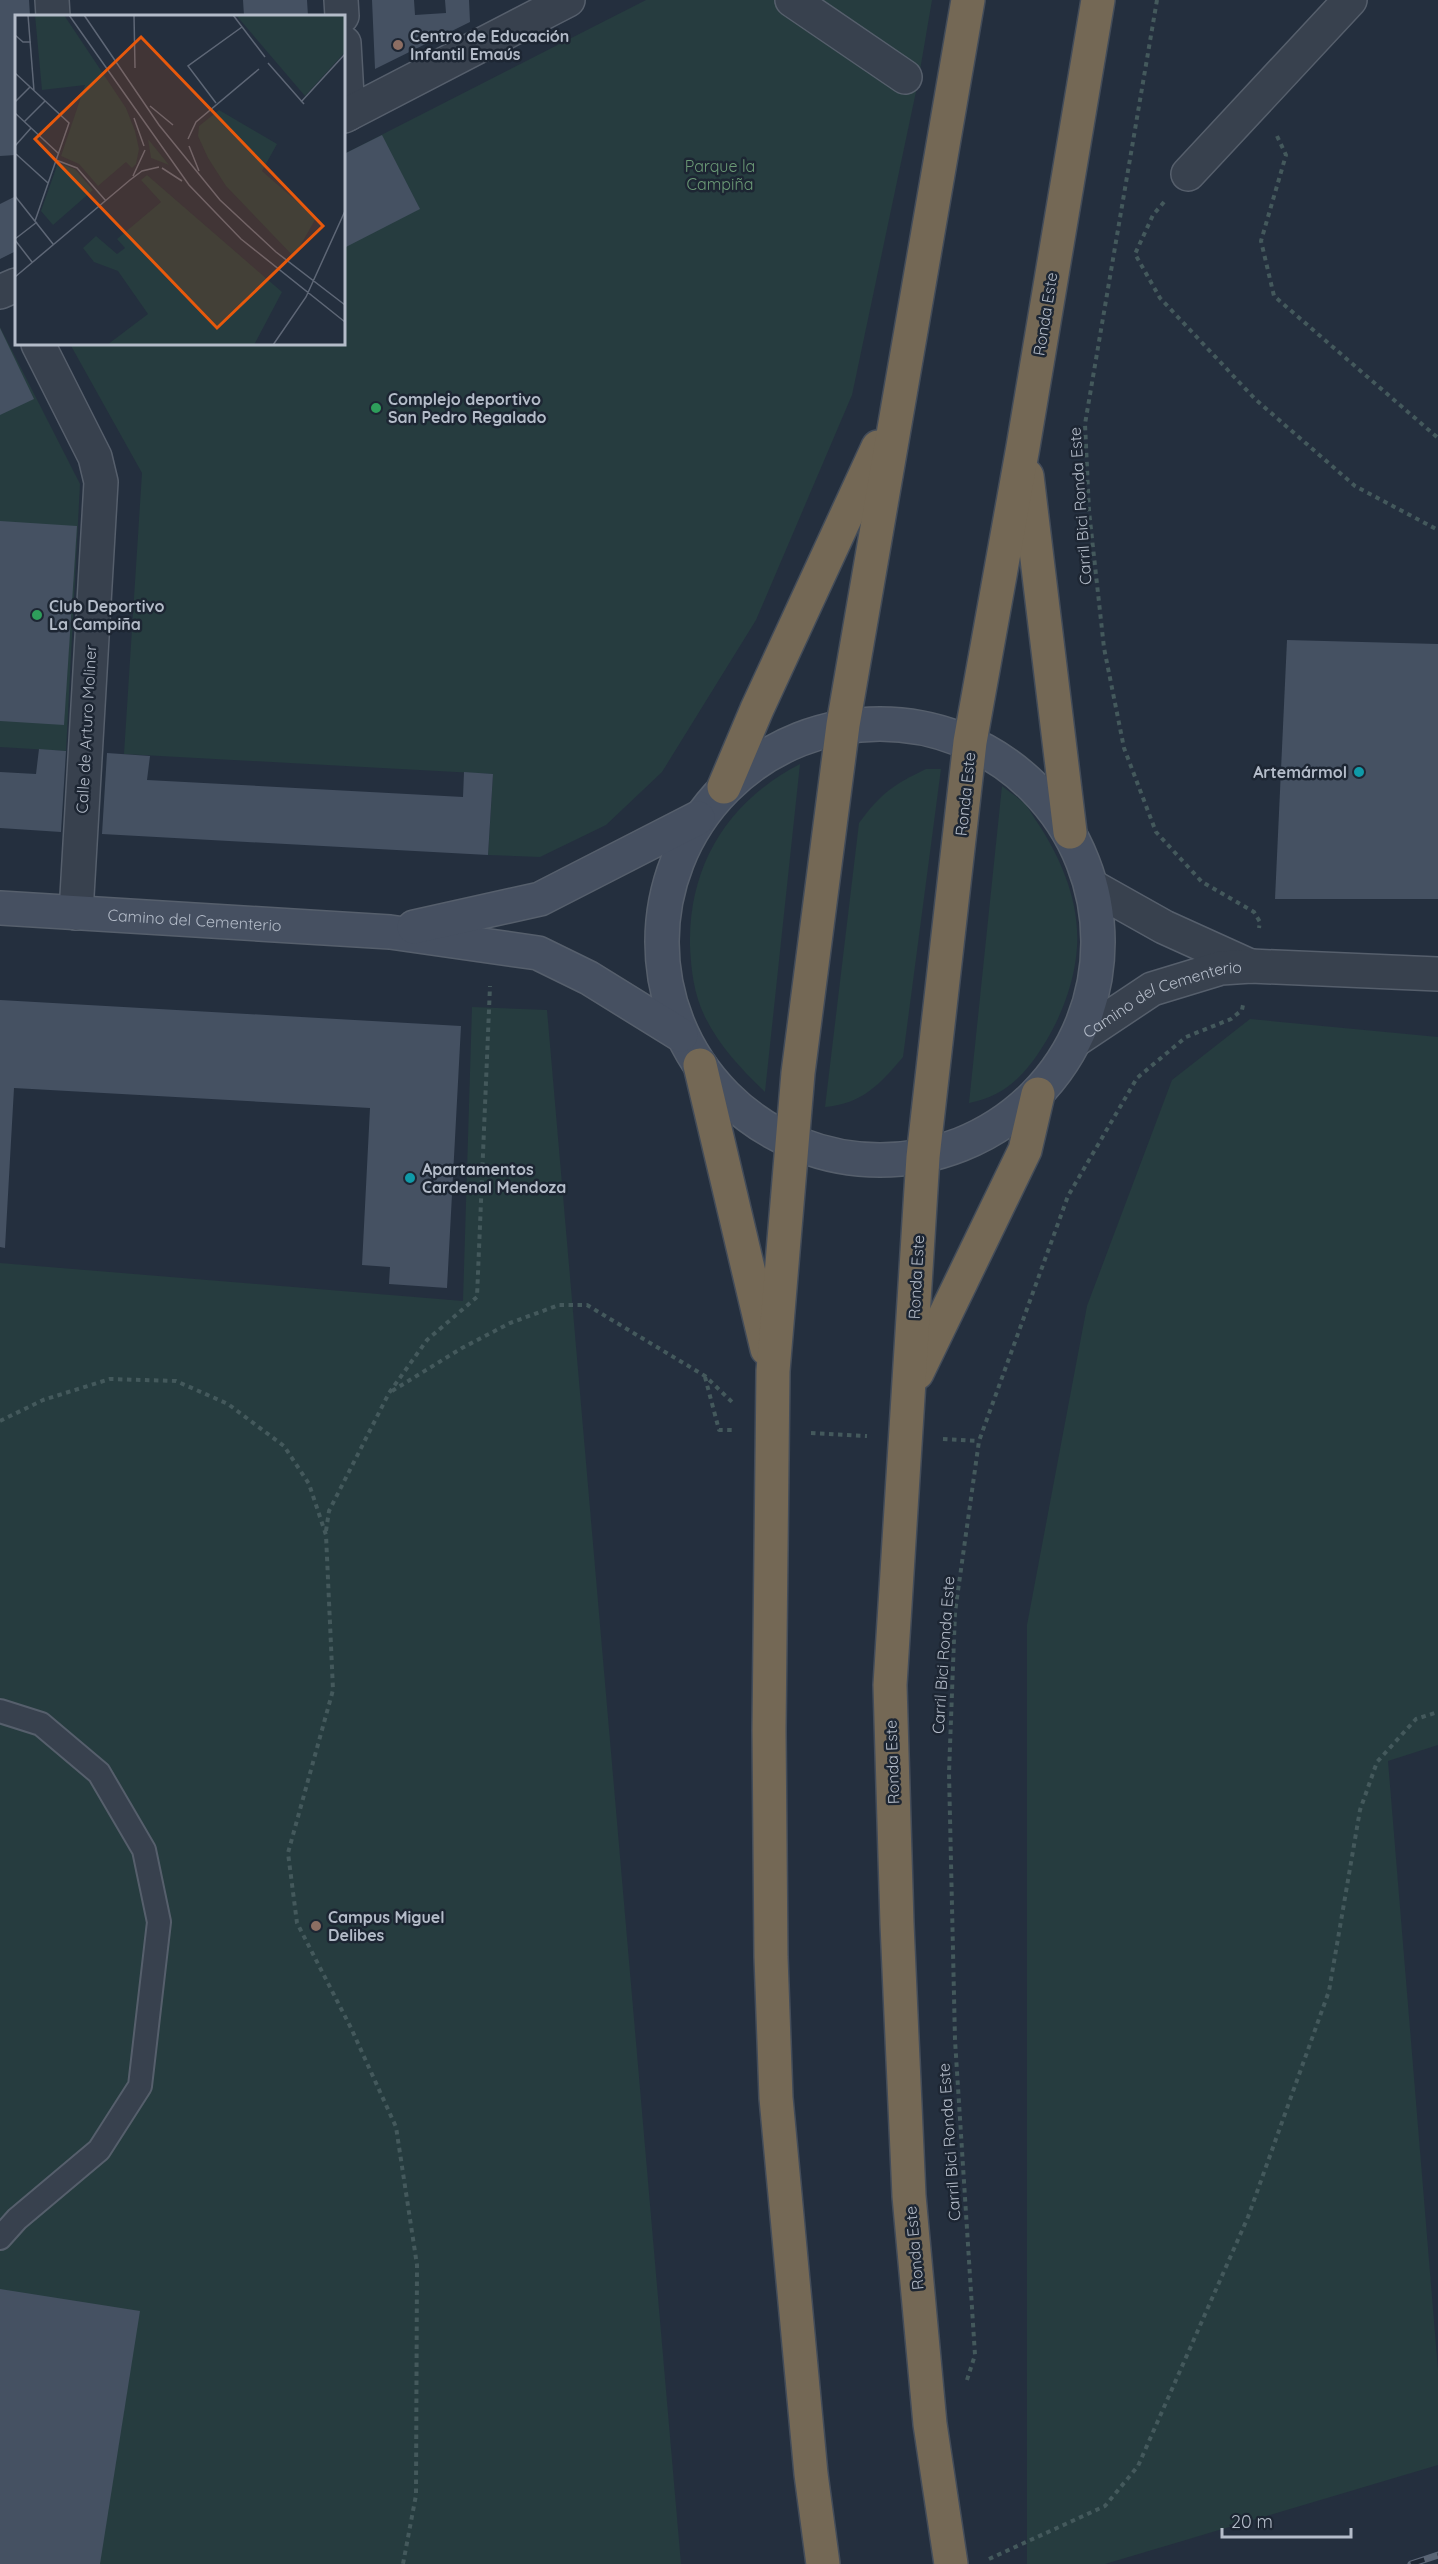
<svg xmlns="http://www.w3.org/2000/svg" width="1438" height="2564" viewBox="0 0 1438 2564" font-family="Quicksand,sans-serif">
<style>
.green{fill:#263c3f}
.building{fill:#455162}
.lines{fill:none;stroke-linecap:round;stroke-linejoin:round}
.lane-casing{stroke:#565f6c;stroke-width:26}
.street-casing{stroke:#565f6c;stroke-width:36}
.secondary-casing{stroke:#565f6c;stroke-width:36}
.highway-casing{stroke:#434c59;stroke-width:36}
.path{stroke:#44595c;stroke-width:4;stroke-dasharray:4.5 4.5;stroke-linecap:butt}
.lane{stroke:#38414e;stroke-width:22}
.street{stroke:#38414e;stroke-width:33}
.secondary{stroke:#465061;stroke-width:33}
.highway{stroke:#746855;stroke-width:33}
.rail-casing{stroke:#5a6575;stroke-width:7}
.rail{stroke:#1d2633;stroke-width:4.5;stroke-dasharray:14;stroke-linecap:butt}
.education-dot{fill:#8d6e63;stroke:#1d2633;stroke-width:2}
.leisure-dot{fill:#2e9e5b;stroke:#1d2633;stroke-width:2}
.culture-dot{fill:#0f9aa8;stroke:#1d2633;stroke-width:2}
.labels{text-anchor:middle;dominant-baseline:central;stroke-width:5;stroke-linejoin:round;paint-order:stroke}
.poi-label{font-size:16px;font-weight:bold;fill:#b4bcc9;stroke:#1d2633;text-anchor:start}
.park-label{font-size:16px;fill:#6b9a76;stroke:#1d2633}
.street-label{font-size:16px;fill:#b4bcc9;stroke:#1d2633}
.inset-road{fill:none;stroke:#5e6776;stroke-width:1.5}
.view{fill:#e8590c;fill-opacity:0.15;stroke:#e8590c;stroke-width:3}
.inset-edge{fill:none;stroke:#b4bcc9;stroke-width:3}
</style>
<rect width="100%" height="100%" fill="#242f3e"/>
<g class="green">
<path d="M646 0H932L918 82 852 395 756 620 662 772 606 825 540 857 488 855 493 774 124 754 142 473 70 344H344V154Z"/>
<path d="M0 327 80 484 66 751 0 747Z"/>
<path d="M800 764 765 1092C742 1070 720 1047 705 1017 694 995 691 970 690 946 688 866 728 801 800 764Z"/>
<path d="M926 769H941L903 1057C880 1084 862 1104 825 1107L859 823C881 793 893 785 926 769Z"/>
<path d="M1002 786C1009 792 1018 797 1024 803 1029 808 1033 816 1037 822 1061 858 1080 902 1077 947 1075 981 1061 1018 1043 1046 1025 1075 1004 1097 969 1103Z"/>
<path d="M472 1007 547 1010 681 2564H0V1263L463 1301Z"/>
<path d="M1250 1019 1438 1037V1745L1388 1761 1438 2370V2465L1105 2564H1027V1625L1087 1306 1172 1080Z"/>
</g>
<g class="building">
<path d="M0 0H29L30 16H16V155L0 156Z"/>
<path d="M243 0H307L308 16H244Z"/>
<path d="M372 0H414L415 15 446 13 445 0H469L470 22 375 69Z"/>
<path d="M382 135 420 209 344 248V154Z"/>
<path d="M16 196V251L0 259V204Z"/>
<path d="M0 328 34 399 0 415Z"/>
<path d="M0 521 77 526 64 725 0 721Z"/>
<path d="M1287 640 1438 644V899H1275Z"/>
<path d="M39 749 66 751 61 832 0 828V772L36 774Z"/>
<path d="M107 753 150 756 147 780 463 797 464 772 493 774 488 855 102 834Z"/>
<path d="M0 1000 461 1026 447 1288 389 1284 390 1267 362 1265 370 1108 14 1088 5 1248 0 1247Z"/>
<path d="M0 2289 140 2311 100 2564H0Z"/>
</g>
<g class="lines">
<g class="lane-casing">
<path id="lane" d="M0 1711 41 1724 99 1773 144 1850 159 1922 140 2086 99 2150 17 2219 0 2238"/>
</g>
<g class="street-casing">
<g id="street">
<path d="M52 0 53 16"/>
<path d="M341 0 342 16"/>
<path d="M792 0 905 77"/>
<path d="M344 43 348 114"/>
<path d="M344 116 568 0"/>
<path d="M1188 174 1350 0"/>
<path d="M0 292 16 285"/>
<path d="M38 344 95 457 101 482 76 913"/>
<path d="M1091 886 1164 927 1250 966"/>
<path id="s1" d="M1077 1039 1152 989 1221 968 1251 966 1438 974"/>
</g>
</g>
<g class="secondary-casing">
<g id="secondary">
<circle cx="880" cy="942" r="218"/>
<path id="s2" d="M0 908 390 932 538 953 589 978 681 1035"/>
<path d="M414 927 540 899 698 818"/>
</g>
</g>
<g class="highway-casing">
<g id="highway">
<path d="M1027 476 1070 832"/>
<path d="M724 787 757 709 878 447"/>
<path d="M700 1065 767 1349"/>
<path d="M917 1373 1025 1150 1038 1094"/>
<path d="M823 2564 811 2474 776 2098 771 1957 769 1730 773 1371 798 1073 843 725 968 0"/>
<path d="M951 2564 930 2424 909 2196 897 1924 890 1685 923 1157 970 742 1023 447 1098 0"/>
</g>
</g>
<g class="path">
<path d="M1157 0 1085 424 1089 511 1104 648 1124 748 1156 832 1202 882 1254 912 1260 922 1259 928"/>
<path d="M1277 136 1286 155 1261 241 1274 296 1438 438"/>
<path d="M1164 202 1153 215 1135 254 1160 298 1255 399 1355 486 1438 530"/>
<path d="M705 1377 719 1430H735"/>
<path d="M392 1391 462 1348 510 1323 559 1305H587L705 1376 732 1402"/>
<path d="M0 1421 43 1400 110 1379 176 1381 228 1404 284 1446 309 1484 326 1535 333 1690 288 1853 297 1923 351 2028 396 2127 417 2265 416 2495 403 2564"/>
<path d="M811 1433 867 1436"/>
<path d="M943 1439 979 1441"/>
<path d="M326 1531 329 1511 389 1393 427 1340 477 1297 490 986"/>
<path d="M967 2380 975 2355 955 2040 949 1773 955 1612 979 1441 1068 1196 1137 1078 1186 1037 1231 1019 1242 1010 1243 1005"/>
<path d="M989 2559 1105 2506 1138 2466 1248 2217 1329 1991 1360 1810 1377 1762 1416 1719 1438 1712"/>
</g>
<use href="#lane" class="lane"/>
<use href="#street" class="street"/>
<use href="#secondary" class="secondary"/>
<use href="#highway" class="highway"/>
<g class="rail-casing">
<path id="rail" d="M1411 2564 1438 2555"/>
</g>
<use href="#rail" class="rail"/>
</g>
<g class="education-dot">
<circle cx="398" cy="45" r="6"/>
<circle cx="316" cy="1926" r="6"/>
</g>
<g class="leisure-dot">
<circle cx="376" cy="408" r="6"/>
<circle cx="37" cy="615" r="6"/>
</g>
<g class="culture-dot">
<circle cx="1359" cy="772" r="6"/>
<circle cx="410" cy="1178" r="6"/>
</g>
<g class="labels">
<g class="poi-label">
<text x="410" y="36">Centro de Educación<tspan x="410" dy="18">Infantil Emaús</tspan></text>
<text x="388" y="399">Complejo deportivo<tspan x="388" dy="18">San Pedro Regalado</tspan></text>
<text x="49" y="606">Club Deportivo<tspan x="49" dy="18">La Campiña</tspan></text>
<text x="1347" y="772" text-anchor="end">Artemármol</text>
<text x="422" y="1169">Apartamentos<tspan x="422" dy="18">Cardenal Mendoza</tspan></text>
<text x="328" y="1917">Campus Miguel<tspan x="328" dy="18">Delibes</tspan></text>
</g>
<g class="park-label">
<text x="720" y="166">Parque la<tspan x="720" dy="18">Campiña</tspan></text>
</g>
<g class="street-label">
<text transform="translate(1045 314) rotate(-81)">Ronda Este</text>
<text transform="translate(1080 506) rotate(-94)">Carril Bici Ronda Este</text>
<text transform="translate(86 729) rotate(-87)">Calle de Arturo Moliner</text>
<text transform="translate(965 794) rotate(-84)">Ronda Este</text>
<text stroke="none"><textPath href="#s2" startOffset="195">Camino del Cementerio</textPath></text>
<text stroke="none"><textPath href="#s1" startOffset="96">Camino del Cementerio</textPath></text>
<text transform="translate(916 1277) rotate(-87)">Ronda Este</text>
<text transform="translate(943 1655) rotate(-86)">Carril Bici Ronda Este</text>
<text transform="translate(892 1762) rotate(-92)">Ronda Este</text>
<text transform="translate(949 2142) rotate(-94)">Carril Bici Ronda Este</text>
<text transform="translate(914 2248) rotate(-95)">Ronda Este</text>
</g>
</g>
<g transform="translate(15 15)">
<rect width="330" height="330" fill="#242f3e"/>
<path d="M20 0H49L111 93 120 116 124 134 121 149 117 153 111 147 83 171 64 149 46 141 70 70 27 75ZM221 0H330V37L290 81ZM204 95 262 129 247 156 301 203 279 242 211 171 193 143 183 121 184 111ZM133 124 154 150 136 143ZM43 148 60 154 78 175 38 210 26 196ZM132 160 267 277 239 330H92L133 299 103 256 79 247 68 233 81 221 102 239 110 233 102 224 146 187 126 165Z" fill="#263c3f"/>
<path class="inset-road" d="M13 0 19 76M54 0 174 170 226 224 330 307M69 0 144 110 205 185 261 237 330 290M119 0 120 53M218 0 250 42M0 20 8 27H16M253 48 289 89M0 58 54 108 20 206M0 87 15 72M286 87 330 39M201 88 173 51 227 12M135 91 158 110M0 98 44 139M119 103 129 131M9 107 30 86M173 124 181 107 244 54M0 131 16 113M174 131 184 156M1 139 33 168M41 145 62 153 91 186M147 153 167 166M118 161 130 135M0 181 38 229M0 224 22 207M0 225 17 247M0 262 115 165 127 156 144 152M258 330 291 282 330 196"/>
<path class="view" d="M126 22 308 211 202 313 20 124Z"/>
<rect width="330" height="330" class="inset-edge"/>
</g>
<path d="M1222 2528v9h129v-9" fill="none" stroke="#b4bcc9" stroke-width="3"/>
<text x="1231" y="2528" font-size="18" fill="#b4bcc9" stroke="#1d2633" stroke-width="4.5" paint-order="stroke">20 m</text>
</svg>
